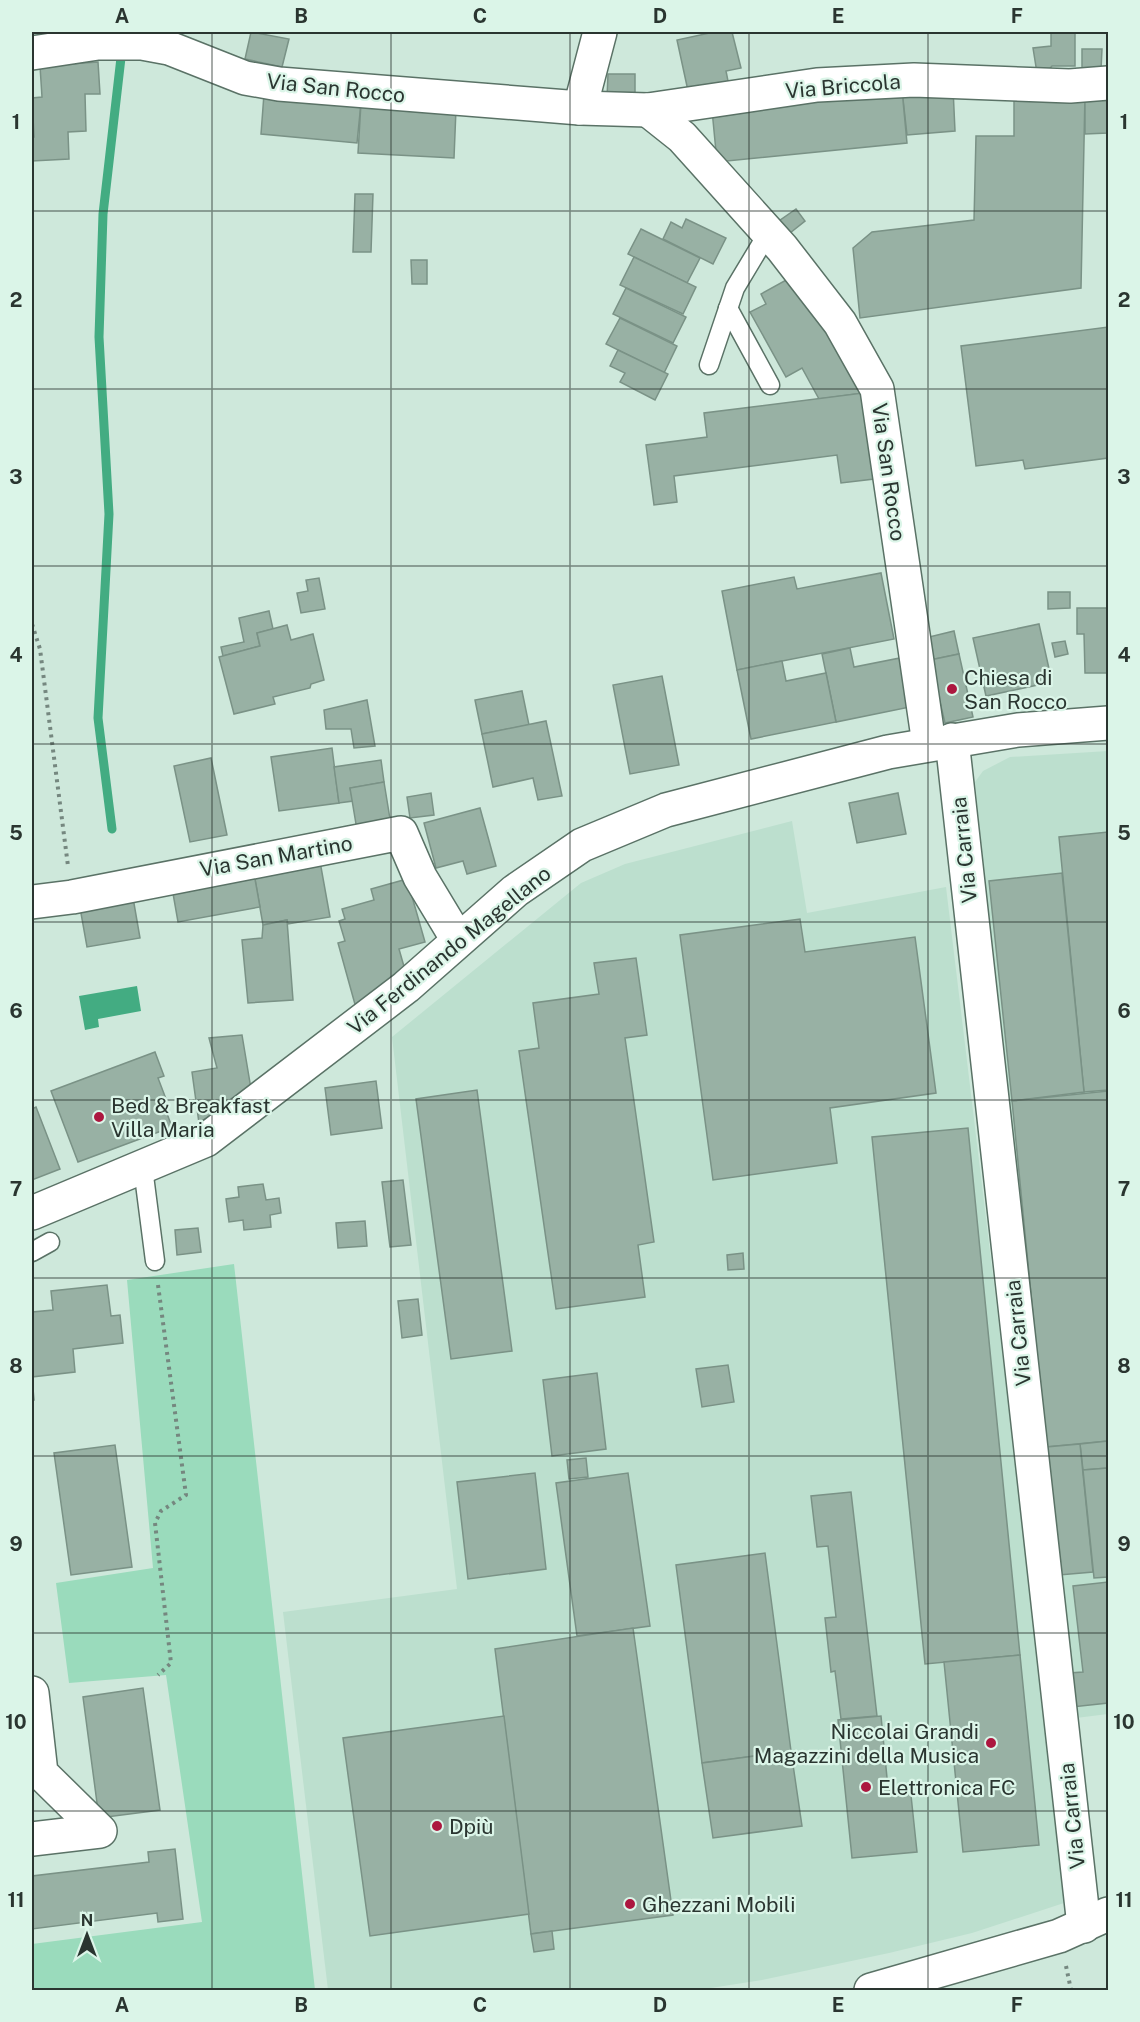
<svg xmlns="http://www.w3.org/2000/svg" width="1140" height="2022" viewBox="0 0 1140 2022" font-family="'Public Sans',sans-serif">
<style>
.built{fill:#bcdfce}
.green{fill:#9adbbc}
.water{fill:#43ac82}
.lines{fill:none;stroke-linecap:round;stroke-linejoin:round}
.stream{stroke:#43ac82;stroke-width:9}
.building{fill:#98b1a4;stroke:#7a9286;stroke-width:1.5}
.lane-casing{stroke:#5a7266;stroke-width:21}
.street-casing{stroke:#5a7266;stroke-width:36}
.secondary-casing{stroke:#5a7266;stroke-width:36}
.path{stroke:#75877f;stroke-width:4;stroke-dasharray:3 4.5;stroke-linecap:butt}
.lane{stroke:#fff;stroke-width:18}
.street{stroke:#fff;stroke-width:33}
.secondary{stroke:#fff;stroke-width:33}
.grid{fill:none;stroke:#2a3530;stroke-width:1.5;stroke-opacity:0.55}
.poi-dot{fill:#ac173f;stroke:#dbf5e8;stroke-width:2}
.labels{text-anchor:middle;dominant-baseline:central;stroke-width:4.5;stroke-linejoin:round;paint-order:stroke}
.street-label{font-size:21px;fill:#2a3530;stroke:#dbf5e8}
.poi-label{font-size:21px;fill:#2a3530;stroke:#dbf5e8;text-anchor:start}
.neatline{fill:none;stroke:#2a3530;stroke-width:2}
.grid-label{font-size:20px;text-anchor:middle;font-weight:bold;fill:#2a3530}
</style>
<rect width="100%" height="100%" fill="#cee8db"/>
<g class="built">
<path d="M1108 751V1714L1068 1719 975 782 983 771 1010 757Z"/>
<path d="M792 821 807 913 946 887 1048 1732 1064 1903 972 1933 889 1953 762 1980 698 1990H328L283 1612 457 1589 392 1037 581 883 625 864Z"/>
</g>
<path class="green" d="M234 1264 315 1990H32V1944L202 1922 166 1675 69 1683 56 1583 153 1568 127 1280Z"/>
<path class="water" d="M137 986 141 1011 98 1019 99 1027 85 1030 79 996Z"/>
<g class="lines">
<path class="stream" d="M112 829 98 718 109 514 99 337 103 214 122 49"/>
</g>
<g class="building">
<path d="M251 32 289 39 282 67 245 59Z"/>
<path d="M714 32H732L741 68 726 71 730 91 690 100 677 40Z"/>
<path d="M1051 32H1075V66H1052L1046 73H1037L1033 48 1051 46Z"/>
<path d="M1082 49H1102L1101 70H1082Z"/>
<path d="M98 62 100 94H85L86 131 68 132 69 159 32 161V137H34L32 98 42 97 40 66Z"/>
<path d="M608 74H635V99L607 98Z"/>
<path d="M953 88 955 131 907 135 902 90Z"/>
<path d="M902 90 907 143 717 162 712 110Z"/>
<path d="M1014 92 1085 94 1081 288 860 318 853 248 872 232 974 220 976 136H1014Z"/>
<path d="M1108 93V133L1085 134V94Z"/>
<path d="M264 94 361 103 357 143 261 134Z"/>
<path d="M361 103 456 109 454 158 358 153Z"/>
<path d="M355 194H373L371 252H353Z"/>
<path d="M796 209 805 221 785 237 776 223Z"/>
<path d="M686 219 726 238 713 264 663 239 671 222 682 228Z"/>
<path d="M641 229 700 258 687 283 628 254Z"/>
<path d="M634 257 696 287 683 314 620 285Z"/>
<path d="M411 260H427V284H412Z"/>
<path d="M797 274 863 393 819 399 802 368 786 377 750 312 766 304 761 294Z"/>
<path d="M626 288 686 317 673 343 613 314Z"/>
<path d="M620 318 677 346 664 373 606 344Z"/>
<path d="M1108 327V458L1025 469 1023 460 976 466 961 346Z"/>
<path d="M618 350 668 374 655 400 620 382 625 373 610 366Z"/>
<path d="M863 393 874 479 841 483 837 455 674 476 677 502 654 505 646 445 707 437 704 413Z"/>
<path d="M881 573 894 639 737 670 722 591 794 577 797 589Z"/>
<path d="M319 578 325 609 301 613 297 593 308 591 306 580Z"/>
<path d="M1048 592H1070V608L1048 609Z"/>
<path d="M1077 608H1108V673H1085L1084 634H1077Z"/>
<path d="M269 611 273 629 257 633 260 646 223 656 221 647 244 642 239 618Z"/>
<path d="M1039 624 1052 682 986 696 973 638Z"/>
<path d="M287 625 291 640 313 634 324 680 311 684 310 688 273 697 275 704 234 714 219 657 260 646 257 633Z"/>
<path d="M954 631 959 654 930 660 925 638Z"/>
<path d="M1065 641 1068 654 1055 657 1052 643Z"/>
<path d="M850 648 854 667 900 658 910 707 836 722 822 654Z"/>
<path d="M959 654 973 717 945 723 930 660Z"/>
<path d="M782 661 786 681 826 673 836 722 751 739 737 670Z"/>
<path d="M662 676 679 765 630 774 613 685Z"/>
<path d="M522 691 529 725 482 734 475 700Z"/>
<path d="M367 700 375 746 354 748 351 729H326L324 710Z"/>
<path d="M546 721 562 796 538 800 533 778 493 787 482 734Z"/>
<path d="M332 748 339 803 279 811 271 757Z"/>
<path d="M211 758 227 835 190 842 174 766Z"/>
<path d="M381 760 384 782 350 788 353 801 339 803 334 767Z"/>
<path d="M384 782 391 825 357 830 350 788Z"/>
<path d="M431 793 434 815 410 818 407 797Z"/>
<path d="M898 793 906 834 857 843 849 803Z"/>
<path d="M480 808 496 866 467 874 463 861 436 868 424 823Z"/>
<path d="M1108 832V1090L1084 1092 1059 837Z"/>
<path d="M319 856 330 917 288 924 287 920 263 925 253 868Z"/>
<path d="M253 868 260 907 178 922 171 882Z"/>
<path d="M1062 873 1084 1092 1012 1101 989 881Z"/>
<path d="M407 879 425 942 399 949 405 970 356 1008 338 943 345 941 339 921 345 919 342 909 374 900 371 889Z"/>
<path d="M132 892 140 938 87 947 79 902Z"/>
<path d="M800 919 805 952 915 937 936 1093 830 1108 837 1163 713 1180 680 935Z"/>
<path d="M287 920 293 1000 248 1003 242 940 262 938 263 925Z"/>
<path d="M636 958 647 1035 625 1038 654 1242 638 1245 645 1297 556 1309 519 1051 539 1048 533 1003 599 994 594 963Z"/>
<path d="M242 1035 251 1089 199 1123 192 1072 217 1068 209 1038Z"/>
<path d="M155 1052 164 1076 158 1078 166 1099 162 1100 172 1127 78 1162 51 1091Z"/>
<path d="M376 1081 382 1128 331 1135 325 1088Z"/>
<path d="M477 1090 512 1351 451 1359 416 1099Z"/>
<path d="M1108 1091V1441L1046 1447 1012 1101Z"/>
<path d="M36 1107 60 1169 32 1180V1109Z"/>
<path d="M968 1128 1020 1655 925 1664 872 1137Z"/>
<path d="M403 1180 411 1245 390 1247 382 1182Z"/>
<path d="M263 1184 266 1200 279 1198 281 1213 270 1215 271 1227 244 1230 243 1220 229 1222 226 1199 239 1197 238 1187Z"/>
<path d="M365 1221 367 1246 338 1248 336 1223Z"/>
<path d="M198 1228 201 1252 177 1255 175 1230Z"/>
<path d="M743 1253 744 1269 728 1270 727 1255Z"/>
<path d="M107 1285 111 1316 120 1315 123 1343 73 1349 75 1372 32 1377 34 1400H32V1312L53 1310 51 1291Z"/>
<path d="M418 1299 422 1335 402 1338 398 1301Z"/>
<path d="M728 1365 734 1402 702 1407 696 1369Z"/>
<path d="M597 1373 606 1449 552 1456 543 1380Z"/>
<path d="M1108 1441V1468L1083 1470 1080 1444Z"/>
<path d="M1080 1444 1093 1572 1059 1575 1046 1447Z"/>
<path d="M115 1445 132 1567 71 1575 54 1453Z"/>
<path d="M586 1458 588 1477 569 1479 567 1460Z"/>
<path d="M1108 1468V1577L1094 1578 1083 1470Z"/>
<path d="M535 1473 546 1569 468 1579 457 1482Z"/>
<path d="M628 1473 650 1626 577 1636 556 1483Z"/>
<path d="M851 1492 877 1716 841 1719 835 1671 831 1672 825 1618 836 1617 828 1546 817 1547 811 1496Z"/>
<path d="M765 1553 791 1751 702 1763 676 1565Z"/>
<path d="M1108 1582V1703L1072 1707 1069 1673 1083 1672 1073 1586Z"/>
<path d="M633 1628 673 1915 531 1934 495 1649Z"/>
<path d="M1020 1655 1039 1845 963 1852 944 1662Z"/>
<path d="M143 1688 160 1810 99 1818 83 1697Z"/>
<path d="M504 1716 529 1914 370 1936 343 1738Z"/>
<path d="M881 1716 888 1788 910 1786 917 1852 852 1858 838 1720Z"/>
<path d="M791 1751 802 1826 713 1838 702 1763Z"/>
<path d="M175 1849 183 1919 158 1922 157 1913 32 1929V1876L149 1862 148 1852Z"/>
<path d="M552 1931 554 1949 534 1952 531 1934Z"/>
</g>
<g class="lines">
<g class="lane-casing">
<g id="lane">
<path d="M728 308 770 385"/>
<path d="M709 365 735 288 768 233"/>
<path d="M143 1168 155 1261"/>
<path d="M32 1252 50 1242"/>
</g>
</g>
<g class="street-casing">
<g id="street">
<path d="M32 53 98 43H142L169 48 245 78 279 84 580 108 648 110 817 85 914 80 1070 86 1108 83"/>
<path d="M580 108 600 32"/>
<path d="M648 110 682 137 782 248 840 323 877 389 929 744"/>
<path d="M952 740 1084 1926"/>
<path d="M32 902 72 897 401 833 420 877 458 940"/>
<path d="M32 1213 206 1140 406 987 515 891 582 845 666 810 888 752 1018 730 1108 723"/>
<path d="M32 1693 41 1773 100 1831 32 1839"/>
</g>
</g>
<g class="secondary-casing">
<path id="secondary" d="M871 1990 1059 1936 1108 1914"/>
</g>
<g class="path">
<path d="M32 624 40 649 68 866"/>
<path d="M158 1285 186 1495 161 1511 155 1523 171 1663 158 1675"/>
<path d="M1066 1966 1071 1990"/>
</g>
<use href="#lane" class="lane"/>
<use href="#street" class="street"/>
<use href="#secondary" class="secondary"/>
</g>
<path class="grid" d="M212 32V1990M391 32V1990M570 32V1990M749 32V1990M928 32V1990M32 211H1108M32 389H1108M32 566H1108M32 744H1108M32 922H1108M32 1100H1108M32 1278H1108M32 1456H1108M32 1633H1108M32 1811H1108"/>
<g class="poi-dot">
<circle cx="952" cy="689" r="6"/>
<circle cx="99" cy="1117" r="6"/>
<circle cx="991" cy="1743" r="6"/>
<circle cx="866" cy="1787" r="6"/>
<circle cx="437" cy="1826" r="6"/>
<circle cx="630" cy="1904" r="6"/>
</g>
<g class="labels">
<g class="street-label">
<text transform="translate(843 86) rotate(-5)">Via Briccola</text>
<text transform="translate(336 88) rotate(6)">Via San Rocco</text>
<text transform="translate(889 472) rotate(82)">Via San Rocco</text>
<text transform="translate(964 850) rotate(-96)">Via Carraia</text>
<text transform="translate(276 856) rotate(-10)">Via San Martino</text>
<text transform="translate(449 950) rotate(-39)">Via Ferdinando Magellano</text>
<text transform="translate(1018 1333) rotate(-96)">Via Carraia</text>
<text transform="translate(1072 1816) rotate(-96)">Via Carraia</text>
</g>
<g class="poi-label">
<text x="964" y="677">Chiesa di<tspan x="964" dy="24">San Rocco</tspan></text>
<text x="111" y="1105">Bed &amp; Breakfast<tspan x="111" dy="24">Villa Maria</tspan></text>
<text x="979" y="1731" text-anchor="end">Niccolai Grandi<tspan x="979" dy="24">Magazzini della Musica</tspan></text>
<text x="878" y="1787">Elettronica FC</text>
<text x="449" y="1826">Dpiù</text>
<text x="642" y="1904">Ghezzani Mobili</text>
</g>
</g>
<rect width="1140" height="2022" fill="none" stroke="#dbf5e8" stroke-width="66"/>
<g transform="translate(87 1935)" stroke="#dbf5e8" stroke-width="4.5" paint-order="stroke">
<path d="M0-4.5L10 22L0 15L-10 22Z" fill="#2a3530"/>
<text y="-9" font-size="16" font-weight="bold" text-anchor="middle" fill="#2a3530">N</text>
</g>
<rect x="33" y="33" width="1074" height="1956" class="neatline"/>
<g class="grid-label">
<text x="122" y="23">A</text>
<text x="301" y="23">B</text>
<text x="480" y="23">C</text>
<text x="660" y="23">D</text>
<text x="838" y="23">E</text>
<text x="1017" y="23">F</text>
<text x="16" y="129">1</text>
<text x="1124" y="129">1</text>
<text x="16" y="307">2</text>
<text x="1124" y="307">2</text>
<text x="16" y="484">3</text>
<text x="1124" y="484">3</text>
<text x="16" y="662">4</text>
<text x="1124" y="662">4</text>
<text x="16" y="840">5</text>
<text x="1124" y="840">5</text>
<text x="16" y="1018">6</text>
<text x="1124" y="1018">6</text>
<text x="16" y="1196">7</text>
<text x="1124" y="1196">7</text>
<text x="16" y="1373">8</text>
<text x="1124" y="1373">8</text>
<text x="16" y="1551">9</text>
<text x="1124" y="1551">9</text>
<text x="16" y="1729">10</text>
<text x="1124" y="1729">10</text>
<text x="16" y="1907">11</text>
<text x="1124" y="1907">11</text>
<text x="122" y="2012">A</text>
<text x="301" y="2012">B</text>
<text x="480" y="2012">C</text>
<text x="660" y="2012">D</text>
<text x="838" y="2012">E</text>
<text x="1017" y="2012">F</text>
</g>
</svg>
